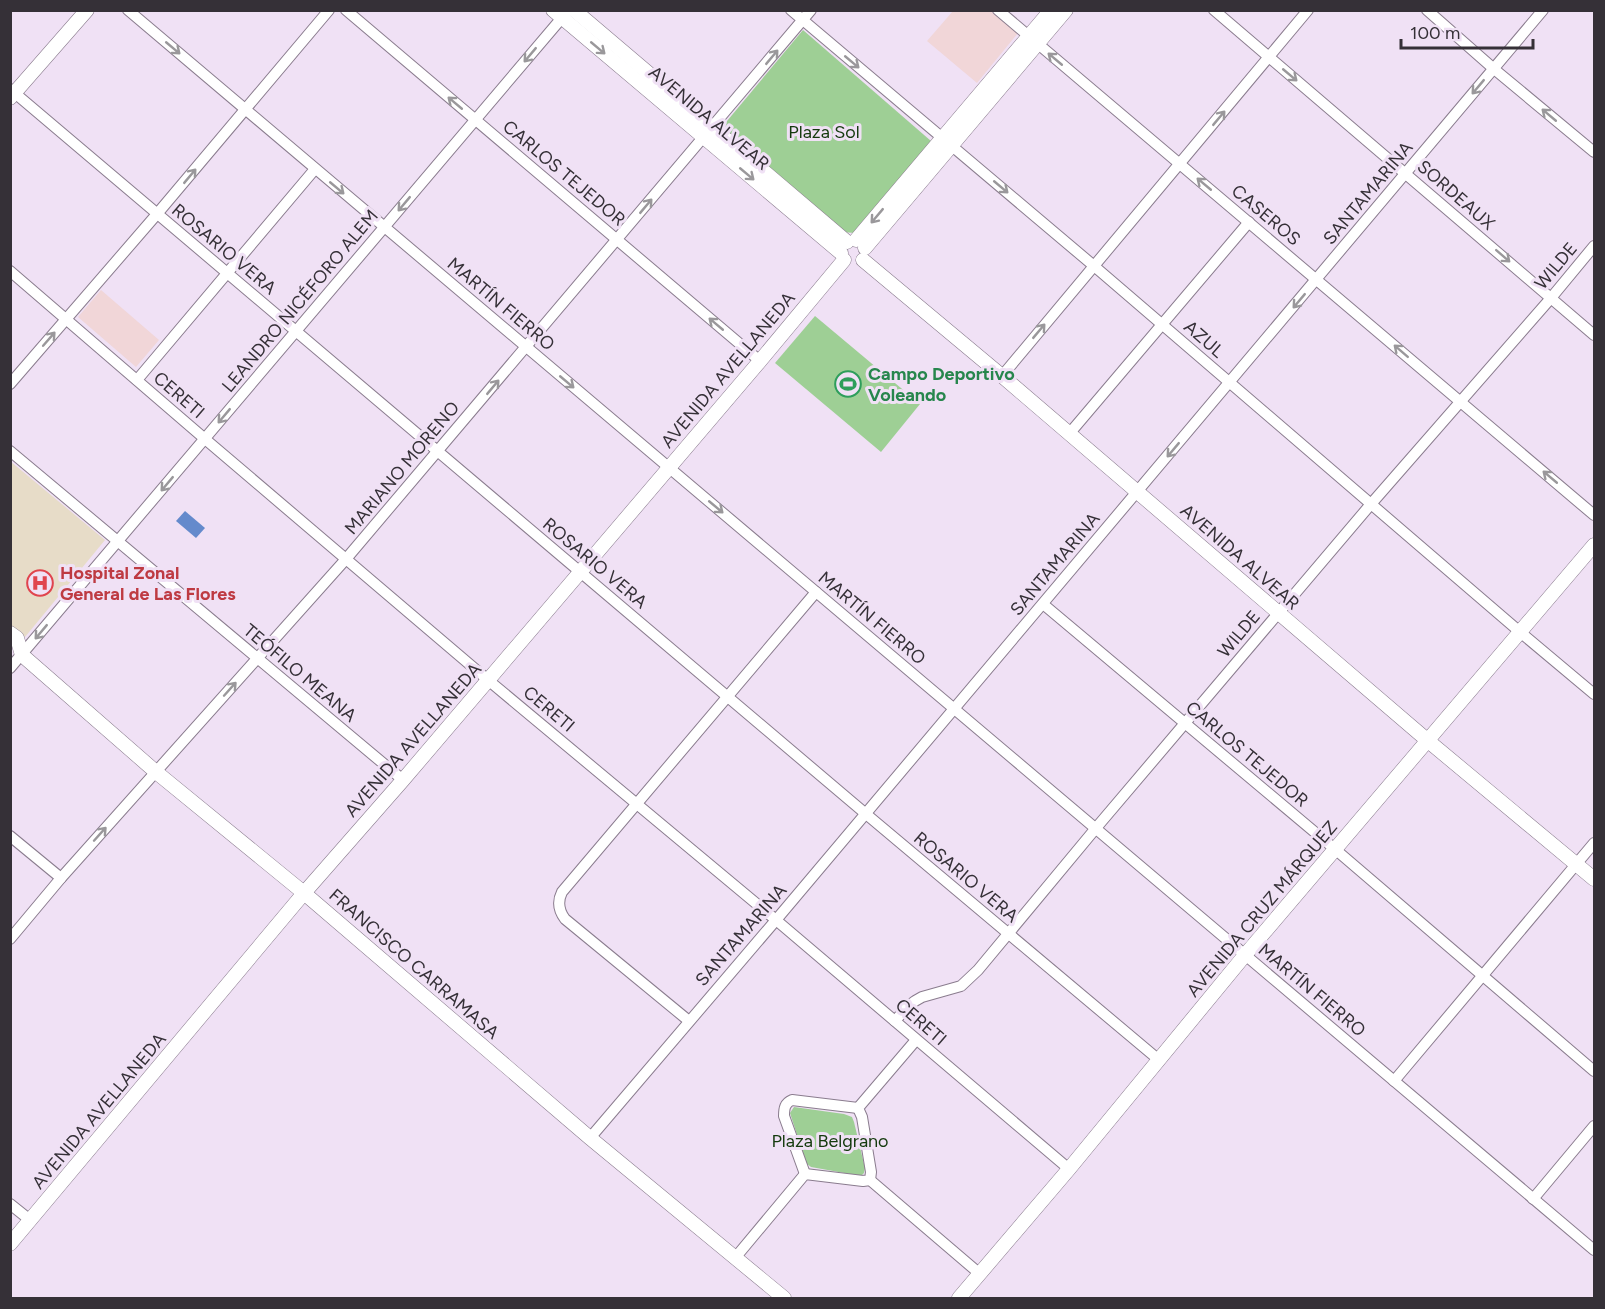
<svg xmlns="http://www.w3.org/2000/svg" width="1605" height="1309" viewBox="0 0 1605 1309" font-family="Figtree,sans-serif">
<style>
.education{fill:#f1d6d8}
.medical{fill:#e7dcc8}
.green{fill:#9ecf95}
.water{fill:#648acc}
.lines{fill:none;stroke-linecap:round;stroke-linejoin:round}
.street-casing{stroke:#8a7c8e;stroke-width:12}
.secondary-casing{stroke:#8a7c8e;stroke-width:15}
.street{stroke:#fff;stroke-width:10}
.secondary{stroke:#fff;stroke-width:14}
.oneway{stroke:#9a989b}
.labels{text-anchor:middle;dominant-baseline:central;stroke-width:6;stroke-linejoin:round;paint-order:stroke}
.street-label{font-size:18px;fill:#353037;stroke:#f0e1f5}
.park-label{font-size:18px;fill:#143a0d;stroke:#f0e1f5}
.leisure-label{font-size:18px;font-weight:bold;fill:#27864d;stroke:#f0e1f5;text-anchor:start}
.health-label{font-size:18px;font-weight:bold;fill:#be3a42;stroke:#f0e1f5;text-anchor:start}
</style>
<rect width="100%" height="100%" fill="#f0e1f5"/>
<g class="education">
<path d="M953 11H991L1018 33 977 83 927 41Z"/>
<path d="M101 290 159 340 136 367 78 317Z"/>
</g>
<path class="medical" d="M10 461 105 540 25 637 11 625Z"/>
<g class="green">
<path d="M803 30 931 141 855 233 841 232 722 127Z"/>
<path d="M815 316 920 404 881 452 775 363Z"/>
<path d="M794 1107 844 1114 852 1117 854 1122 865 1168 864 1173 861 1176 811 1167 806 1163 790 1113Z"/>
</g>
<path class="water" d="M185 511 205 528 196 538 176 521Z"/>
<g class="lines">
<g class="street-casing">
<g id="street">
<path d="M128 10 1594 1250"/>
<path d="M346 10 760 361"/>
<path d="M791 10 1094 266 1520 632 1594 694"/>
<path d="M998 10 1594 515"/>
<path d="M1214 10 1594 335"/>
<path d="M1427 10 1494 69 1594 152"/>
<path d="M10 89 866 814 1159 1060"/>
<path d="M10 271 205 439 488 680 776 920 1069 1169"/>
<path d="M1002 376 1308 10"/>
<path d="M137 380 315 169"/>
<path d="M10 384 157 214 329 10"/>
<path d="M1069 434 1249 222"/>
<path d="M10 451 403 780"/>
<path d="M1043 604 1336 850 1594 1071"/>
<path d="M10 668 566 13"/>
<path d="M10 836 61 878"/>
<path d="M10 939 61 878 346 559 811 10"/>
<path d="M689 1021 565 919C559 911 557 902 562 892L816 592"/>
<path d="M895 1021 907 1007 915 1001 922 997 961 986 978 970 1096 828 1371 504 1551 298 1594 246"/>
<path d="M1394 1081 1594 843"/>
<path d="M590 1138 776 920 1543 10"/>
<path d="M805 1174 784 1116C784 1108 785 1103 792 1100L858 1108"/>
<path d="M870 1180 980 1274"/>
<path d="M1533 1199 1594 1126"/>
<path d="M10 1204 30 1220"/>
<path d="M735 1258 805 1174 863 1181 870 1180 871 1172 862 1117 858 1108 916 1040"/>
</g>
</g>
<g class="secondary-casing">
<g id="secondary">
<path d="M553 10 841 253"/>
<path d="M574 10 847 242"/>
<path d="M10 98 87 10"/>
<path d="M856 240 1051 10"/>
<path d="M865 248 1066 10"/>
<path d="M863 260 1002 376 1427 740 1594 879"/>
<path d="M10 633 17 638 22 655 156 772 304 893 590 1138 784 1298"/>
<path d="M10 1244 304 893 403 780 760 361 844 260"/>
<path d="M959 1298 1069 1169 1245 955 1594 545"/>
</g>
</g>
<use href="#street" class="street"/>
<use href="#secondary" class="secondary"/>
</g>
<defs><path id="oneway-shaft" d="M-6 0H5M1.5-3L5.5 0L1.5 3" fill="none" stroke-width="1.6" stroke-linecap="round" stroke-linejoin="round" transform="scale(1.5)"/></defs>
<g class="oneway">
<use href="#oneway-shaft" transform="translate(173 48) rotate(40)"/>
<use href="#oneway-shaft" transform="translate(598 48) rotate(40)"/>
<use href="#oneway-shaft" transform="translate(530 55) rotate(130)"/>
<use href="#oneway-shaft" transform="translate(772 57) rotate(-50)"/>
<use href="#oneway-shaft" transform="translate(1055 59) rotate(-140)"/>
<use href="#oneway-shaft" transform="translate(852 62) rotate(40)"/>
<use href="#oneway-shaft" transform="translate(1290 75) rotate(40)"/>
<use href="#oneway-shaft" transform="translate(1478 87) rotate(130)"/>
<use href="#oneway-shaft" transform="translate(455 103) rotate(-140)"/>
<use href="#oneway-shaft" transform="translate(1549 115) rotate(-140)"/>
<use href="#oneway-shaft" transform="translate(1219 118) rotate(-50)"/>
<use href="#oneway-shaft" transform="translate(747 174) rotate(40)"/>
<use href="#oneway-shaft" transform="translate(190 176) rotate(-50)"/>
<use href="#oneway-shaft" transform="translate(1204 184) rotate(-140)"/>
<use href="#oneway-shaft" transform="translate(1001 187) rotate(40)"/>
<use href="#oneway-shaft" transform="translate(337 188) rotate(40)"/>
<use href="#oneway-shaft" transform="translate(404 204) rotate(130)"/>
<use href="#oneway-shaft" transform="translate(646 206) rotate(-50)"/>
<use href="#oneway-shaft" transform="translate(877 216) rotate(130)"/>
<use href="#oneway-shaft" transform="translate(1503 256) rotate(41)"/>
<use href="#oneway-shaft" transform="translate(1299 301) rotate(130)"/>
<use href="#oneway-shaft" transform="translate(716 324) rotate(-140)"/>
<use href="#oneway-shaft" transform="translate(1039 331) rotate(-50)"/>
<use href="#oneway-shaft" transform="translate(49 339) rotate(-49)"/>
<use href="#oneway-shaft" transform="translate(1401 351) rotate(-139)"/>
<use href="#oneway-shaft" transform="translate(567 382) rotate(40)"/>
<use href="#oneway-shaft" transform="translate(493 387) rotate(-50)"/>
<use href="#oneway-shaft" transform="translate(224 416) rotate(130)"/>
<use href="#oneway-shaft" transform="translate(1173 450) rotate(130)"/>
<use href="#oneway-shaft" transform="translate(1550 477) rotate(-140)"/>
<use href="#oneway-shaft" transform="translate(167 484) rotate(130)"/>
<use href="#oneway-shaft" transform="translate(716 507) rotate(40)"/>
<use href="#oneway-shaft" transform="translate(41 632) rotate(130)"/>
<use href="#oneway-shaft" transform="translate(230 689) rotate(-48)"/>
<use href="#oneway-shaft" transform="translate(100 834) rotate(-48)"/>
</g>
<defs>
<g id="stadium-ring" transform="scale(1.35)"><circle r="9.5" fill="#f0e1f5" stroke="#2e9e5b" stroke-width="1.5"/><path d="M0-5a6.5 5 0 1 0 0 10a6.5 5 0 1 0 0-10ZM-3.5-1.8h7v3.6h-7Z" fill="#2e9e5b"/></g>
<g id="hospital-ring" transform="scale(1.35)"><circle r="9.5" fill="#f0e1f5" stroke="#e0444e" stroke-width="1.5"/><path d="M-5-5h3v3.5h4V-5h3V5h-3V1.5h-4V5h-3Z" fill="#e0444e"/></g>
</defs>
<g fill-rule="evenodd">
<use href="#stadium-ring" x="848" y="384"/>
<use href="#hospital-ring" x="40" y="583"/>
</g>
<g class="labels">
<g class="street-label">
<text transform="translate(709 118) rotate(40)">AVENIDA ALVEAR</text>
<text transform="translate(564 173) rotate(40)">CARLOS TEJEDOR</text>
<text transform="translate(1368 193) rotate(-50)">SANTAMARINA</text>
<text transform="translate(1456 195) rotate(41)">SORDEAUX</text>
<text transform="translate(1266 215) rotate(40)">CASEROS</text>
<text transform="translate(224 249) rotate(40)">ROSARIO VERA</text>
<text transform="translate(1556 266) rotate(-50)">WILDE</text>
<text transform="translate(300 301) rotate(-50)">LEANDRO NICÉFORO ALEM</text>
<text transform="translate(501 304) rotate(40)">MARTÍN FIERRO</text>
<text transform="translate(1204 339) rotate(41)">AZUL</text>
<text transform="translate(728 370) rotate(-50)">AVENIDA AVELLANEDA</text>
<text transform="translate(179 395) rotate(41)">CERETI</text>
<text transform="translate(402 468) rotate(-50)">MARIANO MORENO</text>
<text transform="translate(1240 557) rotate(41)">AVENIDA ALVEAR</text>
<text transform="translate(595 563) rotate(40)">ROSARIO VERA</text>
<text transform="translate(1055 564) rotate(-50)">SANTAMARINA</text>
<text transform="translate(872 618) rotate(40)">MARTÍN FIERRO</text>
<text transform="translate(1239 634) rotate(-50)">WILDE</text>
<text transform="translate(300 673) rotate(40)">TEÓFILO MEANA</text>
<text transform="translate(549 709) rotate(40)">CERETI</text>
<text transform="translate(413 740) rotate(-49)">AVENIDA AVELLANEDA</text>
<text transform="translate(1247 754) rotate(40)">CARLOS TEJEDOR</text>
<text transform="translate(966 877) rotate(40)">ROSARIO VERA</text>
<text transform="translate(1262 909) rotate(-50)">AVENIDA CRUZ MÁRQUEZ</text>
<text transform="translate(741 935) rotate(-49)">SANTAMARINA</text>
<text transform="translate(414 964) rotate(41)">FRANCISCO CARRAMASA</text>
<text transform="translate(1312 990) rotate(40)">MARTÍN FIERRO</text>
<text transform="translate(921 1022) rotate(41)">CERETI</text>
<text transform="translate(99 1111) rotate(-50)">AVENIDA AVELLANEDA</text>
</g>
<g class="park-label">
<text x="824" y="132">Plaza Sol</text>
<text x="830" y="1141">Plaza Belgrano</text>
</g>
<g class="leisure-label">
<text x="868" y="374">Campo Deportivo<tspan x="868" dy="21">Voleando</tspan></text>
</g>
<g class="health-label">
<text x="60" y="573">Hospital Zonal<tspan x="60" dy="21">General de Las Flores</tspan></text>
</g>
</g>
<rect width="1605" height="1309" fill="none" stroke="#353037" stroke-width="24"/>
<path d="M1401 39v9h132v-9" fill="none" stroke="#353037" stroke-width="3"/>
<text x="1410" y="39" font-size="18" fill="#353037" stroke="#f0e1f5" stroke-width="4.5" paint-order="stroke">100 m</text>
</svg>
